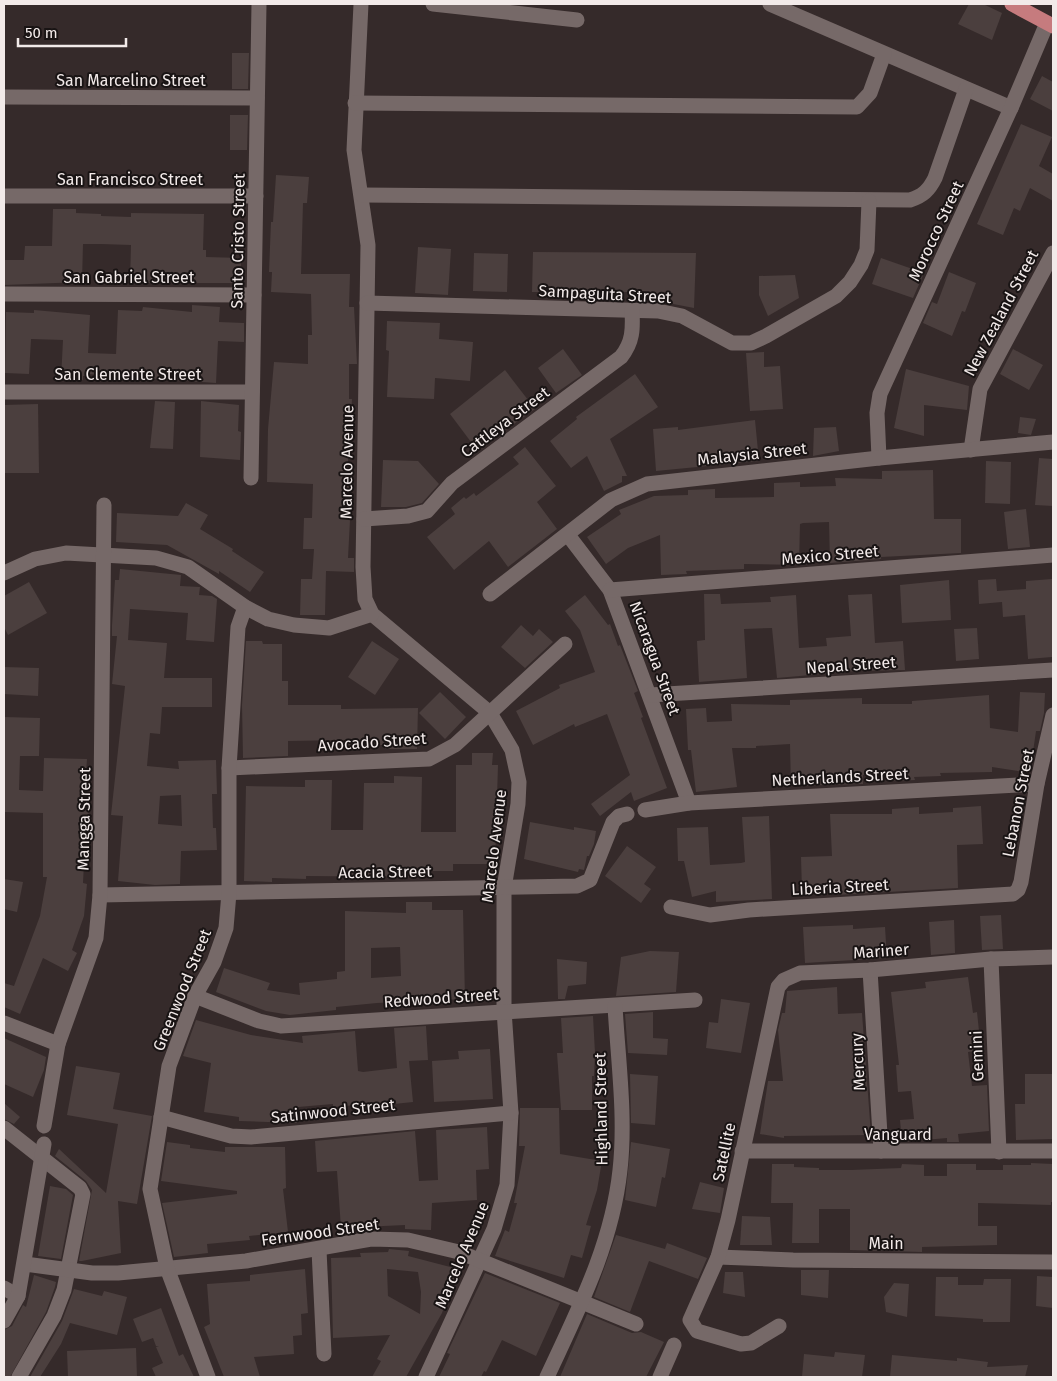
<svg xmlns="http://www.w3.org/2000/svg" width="1057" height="1381" viewBox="0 0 1057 1381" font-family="'Fira Sans',sans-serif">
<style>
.building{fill:#4b3f3e;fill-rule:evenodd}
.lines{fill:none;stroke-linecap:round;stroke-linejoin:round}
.minor{stroke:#766968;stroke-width:15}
.major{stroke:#c67b7e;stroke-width:15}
.labels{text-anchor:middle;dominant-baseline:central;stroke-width:4;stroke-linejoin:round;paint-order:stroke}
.street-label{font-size:16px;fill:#f2eae9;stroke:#191414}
</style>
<rect width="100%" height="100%" fill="#352a2a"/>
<g class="building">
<path d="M969 4H983L1002 13 992 40 958 24Z"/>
<path d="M232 53H249L248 89H232Z"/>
<path d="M1042 76 1053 82V111L1030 99Z"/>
<path d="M230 115H248L247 150H230Z"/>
<path d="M1021 124 1052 137 1039 166 1053 174V201L1030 188 1020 211 1014 208 1003 235 977 224Z"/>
<path d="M276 175 309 177 307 203H303L301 274H350L349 307H354L357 364H349V399H352L348 457 350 520 348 558H354V572L326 571 325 615H300L301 579H312L314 549H303L304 518H312L313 484 267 482 268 429 274 362 308 364V335H312L311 294 271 292 272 272H269L271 222H273Z"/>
<path d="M53 209H76V213L101 214V216L131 217V213L204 214 203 250H206V257L241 258V283H130L131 245 101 244H83L82 282 4 285V260H24L25 246H52Z"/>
<path d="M418 247 451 249 448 295 415 293Z"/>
<path d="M533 252 696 253 694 308 663 302V297L628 296 629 292H532Z"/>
<path d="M474 253 508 254 507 292 473 291Z"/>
<path d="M881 258 924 273 913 298 872 284Z"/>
<path d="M949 272 976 283 965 312 962 311 952 336 923 323 932 302 937 304Z"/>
<path d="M795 275 799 298 768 316 759 295V276Z"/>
<path d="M192 305 220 307 219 322 244 323V342L218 341 216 383 87 374V376H83V380L61 379 63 340 31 339 29 374 5 373 6 312 34 313V310L90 315 88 353 116 354 118 310 142 311 143 307 192 312Z"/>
<path d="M387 321 440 323 439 339 473 342 470 381 435 378 434 399 387 397 389 351 386 350Z"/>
<path d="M563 349 582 375 556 393 538 368Z"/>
<path d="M1013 349 1043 365 1029 390 1000 374Z"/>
<path d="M764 352V367L780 366 783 409 750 411 746 353Z"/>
<path d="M906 369 969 386 967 410 924 405V436L894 428Z"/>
<path d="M505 370 535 409 477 450 450 414Z"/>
<path d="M635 374 658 407 610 439 627 476H622V482L604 491 587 456 571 468 550 441 577 419 576 417Z"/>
<path d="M155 401 175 402 173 449 150 448Z"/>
<path d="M201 401 239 405 238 431 241 432 240 460 200 457Z"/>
<path d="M38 404 39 473H4V405Z"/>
<path d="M1020 417 1036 419 1031 435 1018 433Z"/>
<path d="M755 420 759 461 656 471 653 429 678 427V430Z"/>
<path d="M836 427 839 451 813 456 814 428Z"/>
<path d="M525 447 556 486 537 502 557 529 508 567 489 541 454 570 427 537 455 514 451 508 464 497 466 499 474 493 476 496 519 464 513 457Z"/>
<path d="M1039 458 1053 459V506L1035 505Z"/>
<path d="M383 460 418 461 439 484 422 503 406 507H381Z"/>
<path d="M986 461 1011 462 1010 504 985 503Z"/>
<path d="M933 470 934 519H961V553L881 557V559L830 563 829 522 803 523 800 524 799 565 744 564V569L686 571 687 574 661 575 660 535 628 548 606 564 587 537 621 514 619 510 654 496 688 495V490L715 489V498L774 497V483L800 482V487L836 486 835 478 882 479V471Z"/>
<path d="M186 503 208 515 200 529 233 549 232 551 264 572 250 592 219 571V574L167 545 116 542 117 513 178 516Z"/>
<path d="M1026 509 1030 547 1008 549 1004 512Z"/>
<path d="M120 569 181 575 180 586 200 587 199 595 212 596 217 599 214 642 186 640 188 613 130 609 128 640 167 643 164 678H212V707H162L160 734 150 733 147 766 179 769 178 761 216 760 217 794H212L213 828H216L217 850 181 851 180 884 155 885 118 881 123 816 111 815 125 686 112 684 117 636H112V625L115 580H119ZM181 795 182 826 158 824 160 796Z"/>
<path d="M996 579 997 591 1026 589V581L1052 579V657L1028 659 1025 615 1003 617 1002 602 979 604 978 580Z"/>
<path d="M949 580 951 620 902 623 900 585Z"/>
<path d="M29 582 47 613 8 635 4 627V596Z"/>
<path d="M704 594H720L721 604 771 602 770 597 796 595 799 648 827 646 826 638 851 636 848 595 872 594 875 643 903 641 905 670 856 671 777 678 772 628 744 629 747 678 699 682 697 641 705 640Z"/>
<path d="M585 595 608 625 610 624 618 646 620 645 638 691 634 693 643 717 641 718 667 788 634 801 631 792 600 816 591 804 630 775 607 714 575 727 574 724 533 745 516 711 560 688 559 685 595 672 580 630 565 611Z"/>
<path d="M521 625 533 636 539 629 553 642 525 668 501 647Z"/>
<path d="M977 628 979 659 956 661 954 629Z"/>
<path d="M246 641H262L263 644H282V681H288V705H341V709L418 708 417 749H385V745H347V740L288 741V756L243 758 242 705Z"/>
<path d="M372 641 399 659 375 695 348 677Z"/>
<path d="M4 667 39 668 38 696 4 694Z"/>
<path d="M440 692 466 717 445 739 419 713Z"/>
<path d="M1020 692 1045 693 1044 713 1040 731H1036L1030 773 992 767V772L940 773 941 776 914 777 915 780 892 781V774L863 775V784L791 786 790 744 756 746V748H732L737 787 696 792 691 750H688L686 709 706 708 707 722 732 721 731 704 790 705V700L862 698V704H912V701L989 695 990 728 1018 732Z"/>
<path d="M4 717 40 718 39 756H20L19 790 43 791 44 758 87 759 85 788H91L87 844H85L83 883 87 884 84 916 72 950 77 953 68 971 43 958 20 1014 4 1007V983L14 986 40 916 47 877H43V813L4 812Z"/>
<path d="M472 753H493L492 765H498L495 864H453V871H425V877L306 876V879L272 878V882L244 881 246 786 305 787V780H332L331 830H363L364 783H394V776L422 777 421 832H456V765H472Z"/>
<path d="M981 806 983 844 957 845 958 888 836 895V890L802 891 801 857 832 856 830 814H892V809L919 807V814L953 812V808Z"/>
<path d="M769 816 772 899 716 902V891L692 897 684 861H678L677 828 708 827 710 865 741 863 745 862 742 817Z"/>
<path d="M530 822 574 830V827L596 831 594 844 589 856H587L584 870 579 869 578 872 524 859Z"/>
<path d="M627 846 656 867 644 884 651 889 641 903 605 876Z"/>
<path d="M4 879 23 882 17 912 4 909Z"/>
<path d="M406 902H432V910H463L465 999 377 1003 336 1007V1010L290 1015 266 1011 216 992 224 968 270 983 267 990 300 995 299 983 337 979V972L345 971V911L406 913ZM400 947 401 976 371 978V948Z"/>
<path d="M1001 915 1003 949 982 950 980 916Z"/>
<path d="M954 920 955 953 931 955 929 922Z"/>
<path d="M853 925V929L885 927 887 958 805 963 803 927Z"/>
<path d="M650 951 679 952 676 992 616 996 621 957Z"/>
<path d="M557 959 587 962 586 984 568 986 565 999H558Z"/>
<path d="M968 977 973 1013 977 1012 981 1050 968 1052 972 1086 987 1085 989 1131 958 1134 959 1142H947V1138L902 1142 900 1120 914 1119 911 1091 898 1092 896 1065H899L891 992 926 988 925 982Z"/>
<path d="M837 987 838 1014 862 1013 871 1135 784 1136V1138L760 1134 768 1081H783L778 1030 782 1013H785L787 991Z"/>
<path d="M721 999 750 1003 741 1053 706 1048 709 1022 718 1023Z"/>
<path d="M653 1012V1038L668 1039 667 1055 628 1053 625 1014Z"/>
<path d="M593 1016 595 1053 594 1076H592V1110H561L557 1053H563L561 1018Z"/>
<path d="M196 1020 251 1035 303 1043 302 1036 355 1031 358 1071 363 1072 397 1068 394 1028 426 1026 428 1060 409 1061 413 1102 394 1104 395 1109 369 1112V1104L333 1107V1104L298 1107 297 1123 239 1121V1117L204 1112 211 1063 183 1056Z"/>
<path d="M4 1038 46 1057 44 1070 33 1097 4 1084Z"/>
<path d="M490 1049 493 1099 434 1102 432 1061 459 1059 458 1051Z"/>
<path d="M76 1066 120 1073 113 1109 152 1116 137 1204 118 1201 121 1253 82 1261H79L92 1190 86 1181 55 1156 59 1149 106 1193 118 1124 67 1115Z"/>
<path d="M630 1074 658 1076 655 1125 631 1123Z"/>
<path d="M1025 1074H1053V1139L1016 1140 1015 1104H1025Z"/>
<path d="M4 1103 20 1117 14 1124 4 1119Z"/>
<path d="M520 1108H559L560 1154 602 1161 597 1190 586 1225 591 1226 582 1258 571 1255 564 1278 495 1256 505 1230 509 1232 517 1203H514L525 1146H519Z"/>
<path d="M487 1127 489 1169 476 1170 477 1200 432 1203 431 1230 405 1229V1225L341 1228 337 1171 317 1172 315 1141 415 1131 419 1181 438 1180 436 1130Z"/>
<path d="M167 1142 190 1145V1148L225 1152V1147H285L286 1188 283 1189 288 1232 249 1236 250 1240 207 1244 208 1253 174 1257 162 1203 237 1194V1191L161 1181Z"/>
<path d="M631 1142 670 1149 665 1178 662 1177 656 1207 625 1200Z"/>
<path d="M1031 1163 1053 1164V1202H1051V1205L978 1203V1226H997V1245L922 1247V1252L850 1250V1209H819V1243H792L793 1203H771L772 1164H794V1167L819 1168V1170H851L901 1168 902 1164 924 1165V1176H947V1164H976V1170H1003V1165H1031Z"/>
<path d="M700 1182 724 1188 720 1213 692 1209Z"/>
<path d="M50 1186 66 1189 73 1195 61 1259 38 1256Z"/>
<path d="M742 1216 770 1217 772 1245H740Z"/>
<path d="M616 1235 665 1249 667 1243 707 1258 698 1279 649 1261 630 1312 594 1297Z"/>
<path d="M389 1249 409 1251 408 1256 458 1269 442 1313 406 1377H372L381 1361 377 1359 390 1335 333 1338 331 1258 361 1257 360 1253 388 1252ZM387 1269 418 1272 421 1292 420 1314 388 1296Z"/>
<path d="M305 1269 308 1313 301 1314 302 1335 293 1336 294 1354 254 1357 260 1377H224L204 1327 210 1324 207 1284 250 1281V1275Z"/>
<path d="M801 1270H829L828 1298 801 1295Z"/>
<path d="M725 1272H743L745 1297 723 1293Z"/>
<path d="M485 1273 560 1303 536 1356 502 1340 486 1372 484 1371 481 1377H439L450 1354 447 1353Z"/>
<path d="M34 1275 56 1282 55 1287 46 1312 10 1377H4V1330L12 1326 23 1305 26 1307Z"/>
<path d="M1037 1276 1053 1277V1308L1036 1306Z"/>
<path d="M936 1277H958V1285H983L984 1279H1011L1010 1322H983V1319L935 1316Z"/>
<path d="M894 1283 909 1284 907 1317 886 1312 884 1297Z"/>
<path d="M74 1289 102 1296 104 1291 127 1297 117 1335 70 1323 61 1344 40 1377H30L62 1321Z"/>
<path d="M161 1308 179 1356 183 1354 194 1377H156L152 1368 163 1363 156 1347H159L156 1346 153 1338 142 1342 133 1319Z"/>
<path d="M587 1314 632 1333 641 1332 664 1342 646 1377H560Z"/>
<path d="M136 1348 137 1377H68L67 1351Z"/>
<path d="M835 1352 865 1355 862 1377H802L804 1354 834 1357Z"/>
<path d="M892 1355 957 1361V1358L988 1362 987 1367 1028 1365 1025 1377H890Z"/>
</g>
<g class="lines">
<g class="minor">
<path d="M361 4 354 150 368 245 363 567 365 599 372 614 490 713 512 750 519 782 518 804 504 888V1010L511 1113 507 1185 494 1229 426 1377"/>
<path d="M433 4 577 20"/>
<path d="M770 4 1011 108"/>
<path d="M4 97 257 98"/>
<path d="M355 103 857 107 870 93 884 54"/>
<path d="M362 195 910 200C923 196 929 190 935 178L966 89"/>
<path d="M4 196H256"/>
<path d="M4 294 254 295"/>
<path d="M367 303 658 311 682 316 732 343H751L766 336 836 296 850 282 861 265 867 250 869 201"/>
<path d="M4 392H252"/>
<path d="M971 450 980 389 1053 253"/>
<path d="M879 458 877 413 880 394 1011 108 1047 23"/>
<path d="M251 478 259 4"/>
<path d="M364 519 408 516 427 511 452 483 621 357C633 342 633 329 632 310"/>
<path d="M568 535 610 590 689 803"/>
<path d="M4 573 35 559 66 553 156 558 188 567 245 607 268 619 294 625 329 628 372 614"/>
<path d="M610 590 1053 555"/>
<path d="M490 594 611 500 647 484 879 458 1053 442"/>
<path d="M650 695 1053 670"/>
<path d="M229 768 429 759 455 745 565 644"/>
<path d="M645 810 689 803 1037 784"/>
<path d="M100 895 577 886 590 880 613 822 619 816 627 814"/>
<path d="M671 907 710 915 749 910 1013 894 1018 890 1021 882 1037 784 1053 715"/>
<path d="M991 959 999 1152"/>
<path d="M870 970 881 1151"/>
<path d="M195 996 259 1021 281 1026 695 1000"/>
<path d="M4 1023 58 1044"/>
<path d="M161 1117 231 1136 251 1137 511 1113"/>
<path d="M44 1126 58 1044 96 938 100 895 104 505"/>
<path d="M4 1128 80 1188 83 1194 64 1290 54 1316 19 1377"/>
<path d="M742 1151H1053"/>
<path d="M319 1250 324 1354"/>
<path d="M718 1257 793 1260 1053 1262"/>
<path d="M25 1264 92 1273H118L246 1261 371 1239 408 1240 459 1252 636 1324"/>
<path d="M4 1288 18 1296"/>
<path d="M4 1321 18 1296 44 1144"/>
<path d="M779 1326 751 1343 741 1344 697 1331 690 1320 718 1257 728 1220 778 987 784 980 800 973 870 970 991 959 1053 957"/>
<path d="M208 1377 167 1268 150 1189 169 1066 195 996 214 962 226 928 229 893V768L238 627 245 607"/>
<path d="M547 1377C578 1310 612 1245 620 1170 626 1117 618 1060 615 1006"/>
<path d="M660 1377 674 1345"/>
</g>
<path class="major" d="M1012 4 1053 26"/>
</g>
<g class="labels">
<g class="street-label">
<text x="131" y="80">San Marcelino Street</text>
<text x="130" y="179">San Francisco Street</text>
<text transform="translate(936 231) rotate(-65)">Morocco Street</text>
<text transform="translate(238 241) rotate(-89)">Santo Cristo Street</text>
<text x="129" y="277">San Gabriel Street</text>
<text transform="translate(605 294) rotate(3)">Sampaguita Street</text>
<text transform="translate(1001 313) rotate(-62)">New Zealand Street</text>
<text x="128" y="374">San Clemente Street</text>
<text transform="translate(505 422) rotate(-37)">Cattleya Street</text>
<text transform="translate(752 454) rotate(-6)">Malaysia Street</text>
<text transform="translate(347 462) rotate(-89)">Marcelo Avenue</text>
<text transform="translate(830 555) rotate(-5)">Mexico Street</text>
<text transform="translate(655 658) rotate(70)">Nicaragua Street</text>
<text transform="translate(851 665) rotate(-4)">Nepal Street</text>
<text transform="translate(372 742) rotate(-4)">Avocado Street</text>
<text transform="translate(840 777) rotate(-3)">Netherlands Street</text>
<text transform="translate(1018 803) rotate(-79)">Lebanon Street</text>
<text transform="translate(84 819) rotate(-89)">Mangga Street</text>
<text transform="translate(494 846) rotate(-83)">Marcelo Avenue</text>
<text transform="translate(385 872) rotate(-1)">Acacia Street</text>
<text transform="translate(840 887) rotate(-3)">Liberia Street</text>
<text transform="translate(881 951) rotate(-4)">Mariner</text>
<text transform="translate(182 990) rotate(-68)">Greenwood Street</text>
<text transform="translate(441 998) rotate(-4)">Redwood Street</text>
<text transform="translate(977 1056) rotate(-92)">Gemini</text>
<text transform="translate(858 1062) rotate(-93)">Mercury</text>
<text transform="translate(601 1109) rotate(-91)">Highland Street</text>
<text transform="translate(333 1111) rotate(-6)">Satinwood Street</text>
<text x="898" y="1134">Vanguard</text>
<text transform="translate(724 1152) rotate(-78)">Satellite</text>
<text transform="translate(320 1232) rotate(-8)">Fernwood Street</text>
<text x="886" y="1243">Main</text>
<text transform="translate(462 1255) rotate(-67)">Marcelo Avenue</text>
</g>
</g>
<rect width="1057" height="1381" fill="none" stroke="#f2eae9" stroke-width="10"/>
<path d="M18 38v8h108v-8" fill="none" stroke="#f2eae9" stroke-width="2.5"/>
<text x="25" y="38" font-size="15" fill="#f2eae9" stroke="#191414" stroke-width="4" paint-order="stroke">50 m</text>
</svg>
